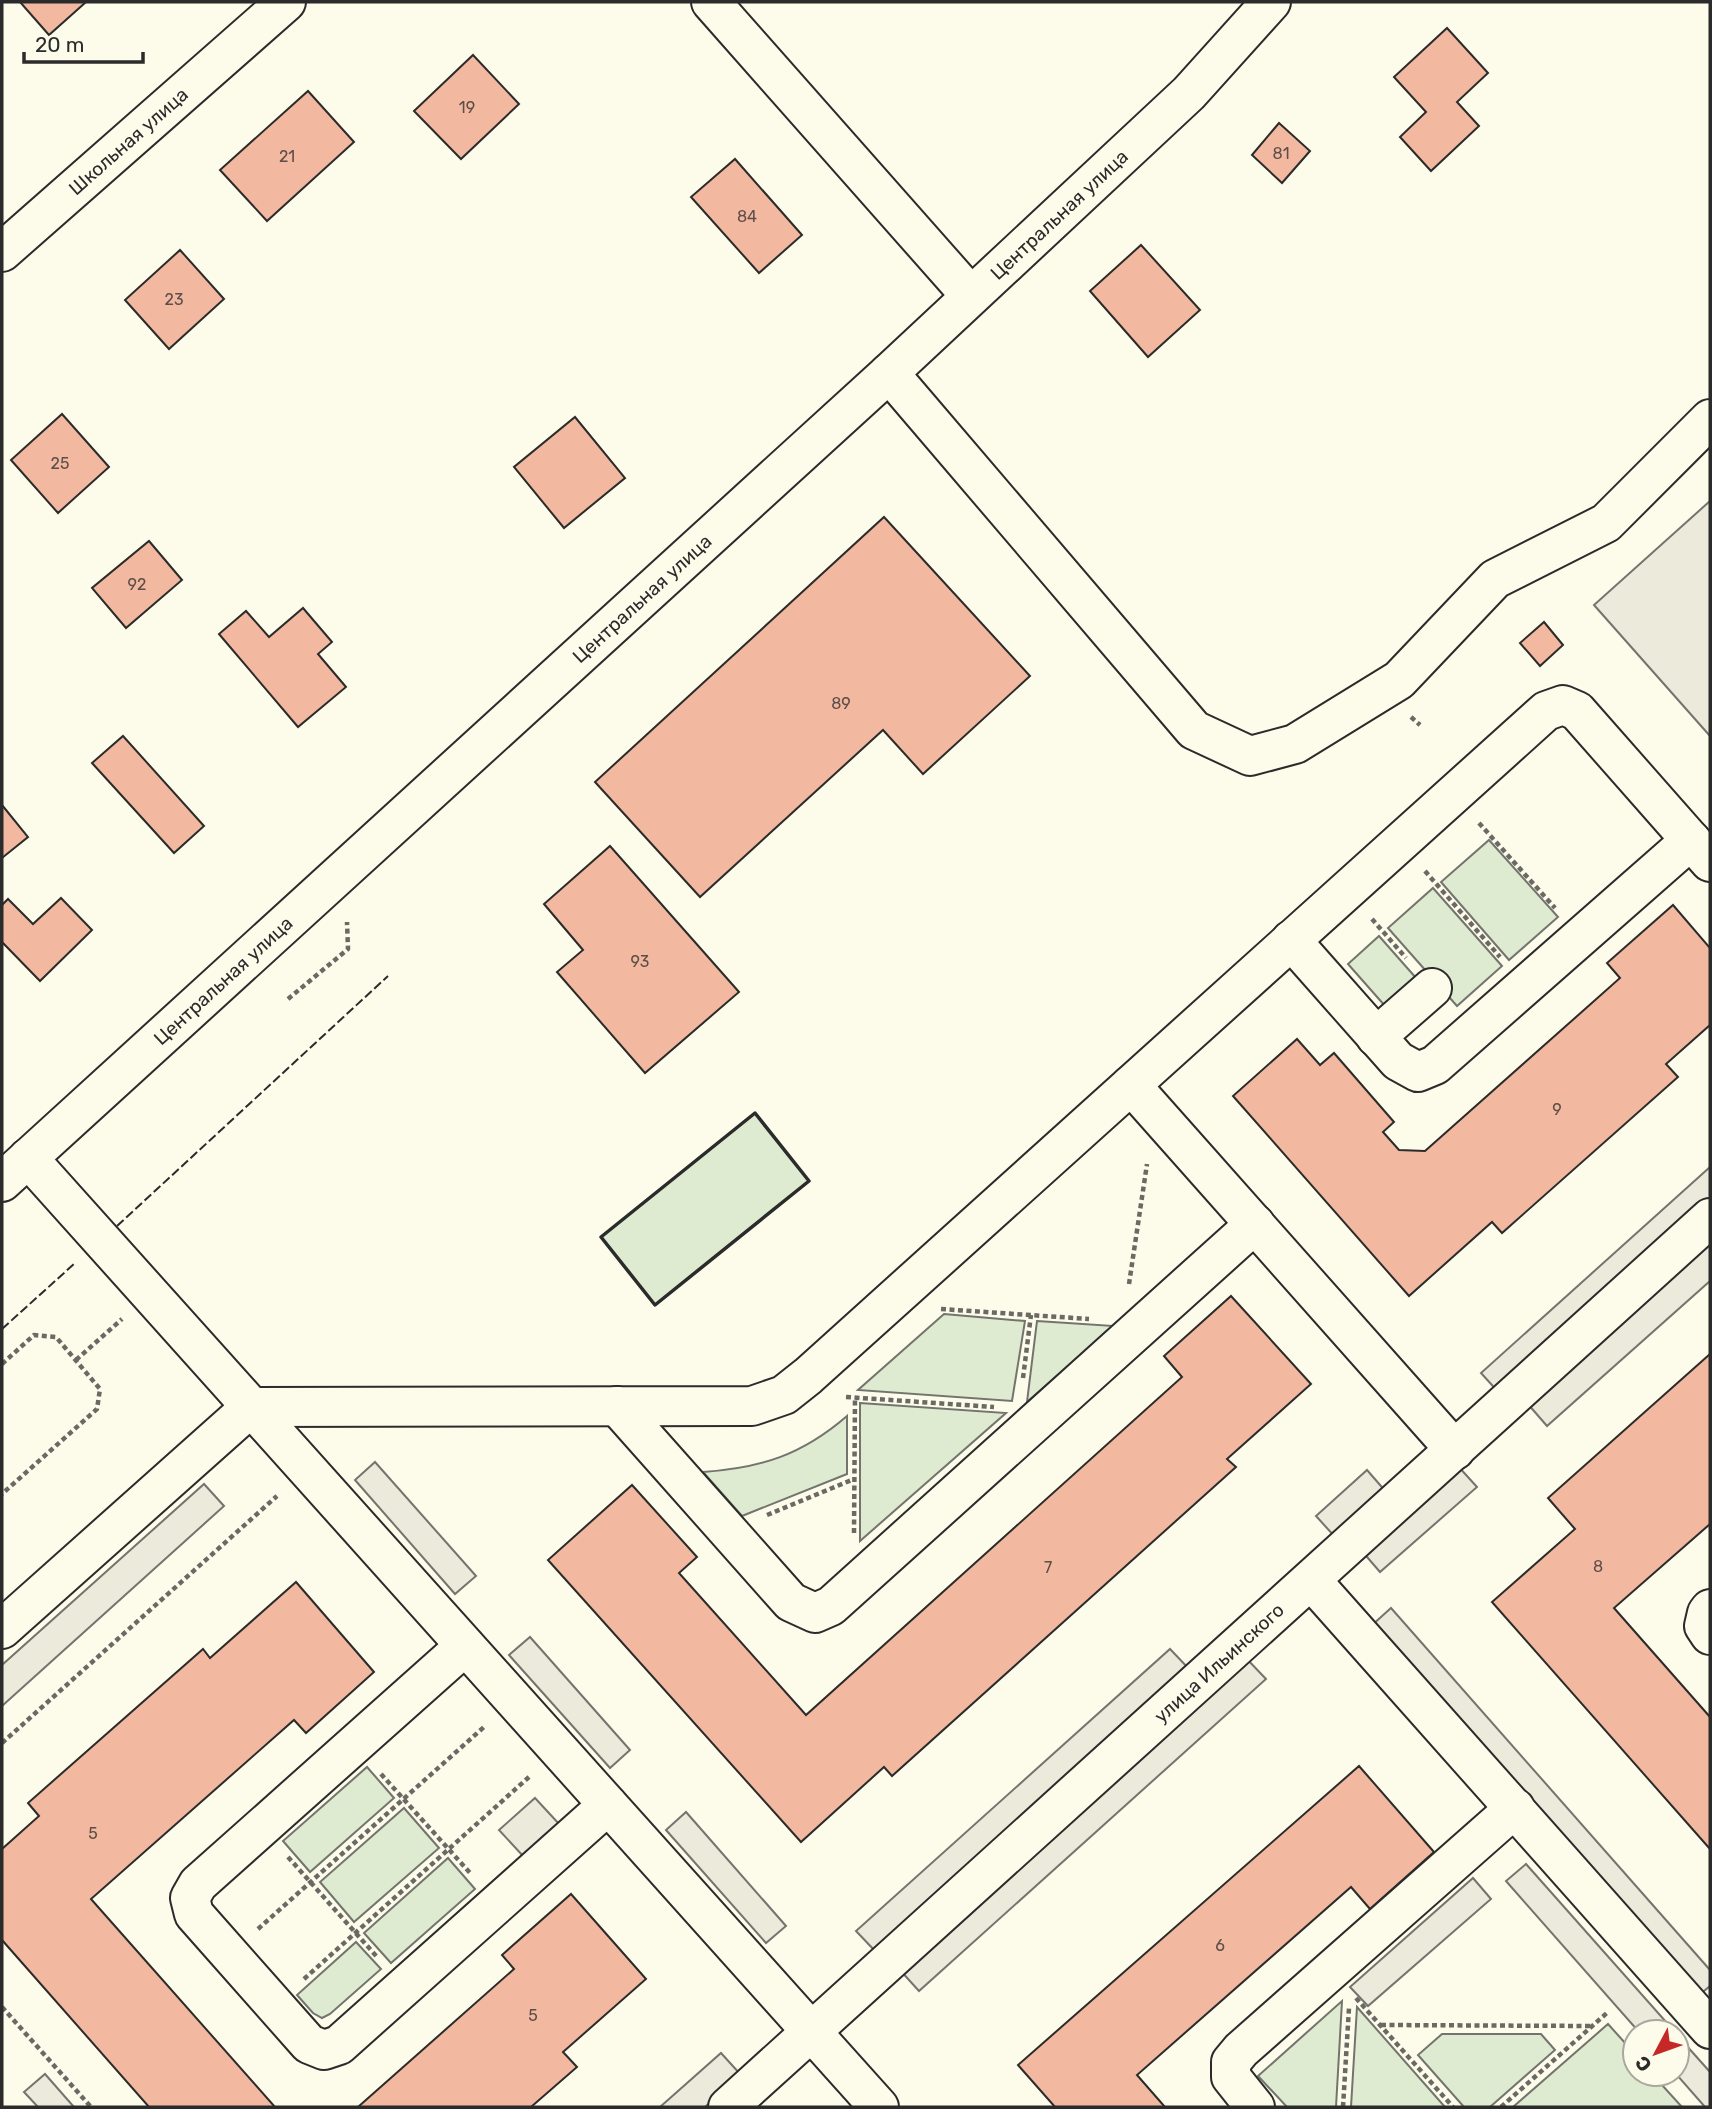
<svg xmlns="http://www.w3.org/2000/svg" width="1712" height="2109" viewBox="0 0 1712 2109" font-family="Rubik,sans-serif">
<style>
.green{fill:#deebd1;stroke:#74746e;stroke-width:2}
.parking{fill:#eceadb;stroke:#74746e;stroke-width:2}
.building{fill:#f2b8a0;stroke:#2b2b2b;stroke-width:2}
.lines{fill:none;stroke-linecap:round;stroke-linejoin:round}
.minor-casing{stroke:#2b2b2b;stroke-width:42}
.path{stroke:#6a6964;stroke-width:4.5;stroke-dasharray:5 3.5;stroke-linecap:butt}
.minor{stroke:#fdfbea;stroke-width:38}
.fence{stroke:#2b2b2b;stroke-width:2;stroke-dasharray:9 3.5;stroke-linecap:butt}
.wall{stroke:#2b2b2b;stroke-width:3.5}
.labels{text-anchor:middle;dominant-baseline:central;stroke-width:5;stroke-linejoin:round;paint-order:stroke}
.number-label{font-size:16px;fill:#5d4e48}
.street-label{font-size:19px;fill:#2b2b2b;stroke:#fdfbea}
</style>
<rect width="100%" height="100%" fill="#fdfbea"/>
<g class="green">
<path d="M1489 840 1558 917 1509 960 1441 882Z"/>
<path d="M1433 888 1502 966 1457 1006 1388 928Z"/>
<path d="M1379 936 1424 987 1393 1015 1348 964Z"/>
<path d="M755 1113 809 1181 655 1305 601 1237Z"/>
<path d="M944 1314 1025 1321 1012 1401 858 1390Z"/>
<path d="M1037 1321 1114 1326 1027 1402Z"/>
<path d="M860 1403 1006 1413 860 1541Z"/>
<path d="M847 1416V1474L742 1516 703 1472C761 1468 802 1455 847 1416Z"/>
<path d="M367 1767 394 1798 310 1872 283 1841Z"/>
<path d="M404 1808 439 1848 354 1922 320 1882Z"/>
<path d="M448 1858 475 1889 391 1963 364 1933Z"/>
<path d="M356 1942 381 1969 330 2014 322 2018 313 2013 297 1995Z"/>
<path d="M1342 2001 1336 2107H1287L1258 2076Z"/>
<path d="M1357 2007 1445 2107H1351Z"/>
<path d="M1608 2024 1635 2054V2074H1652L1682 2107H1513Z"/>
<path d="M1442 2034H1541L1555 2050 1490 2107H1464L1418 2055Z"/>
</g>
<g class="parking">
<path d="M1710 501V736L1594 605Z"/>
<path d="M1710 1167V1207L1501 1395 1481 1373Z"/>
<path d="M1710 1241V1281L1547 1426 1527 1403Z"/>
<path d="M375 1462 476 1576 455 1594 355 1480Z"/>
<path d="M1457 1465 1477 1487 1380 1572 1361 1550Z"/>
<path d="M1367 1470 1387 1493 1336 1538 1316 1516Z"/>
<path d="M204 1484 224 1506 2 1706V1665Z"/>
<path d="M1391 1608 1710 1970V1986L1698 1996 1371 1626Z"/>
<path d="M530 1637 630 1750 610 1768 509 1655Z"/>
<path d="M1170 1649 1191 1671 877 1953 856 1931Z"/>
<path d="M1245 1657 1266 1679 919 1991 899 1969Z"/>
<path d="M535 1798 560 1825 524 1857 499 1830Z"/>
<path d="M686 1812 786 1926 766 1943 666 1830Z"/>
<path d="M1526 1864 1675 2032H1639L1506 1881Z"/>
<path d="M1473 1878 1491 1899 1368 2006 1350 1987Z"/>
<path d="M1677 2035 1710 2072V2107H1705L1676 2074Z"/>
<path d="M721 2053 741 2075 705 2107H660Z"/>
<path d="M45 2074 74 2107H38L24 2092Z"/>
</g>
<g class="building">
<path d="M20 2H86L49 35Z"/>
<path d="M1447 28 1488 73 1457 102 1479 126 1431 171 1400 137 1426 112 1394 77Z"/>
<path d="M473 55 519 104 461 159 414 111Z"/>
<path d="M308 91 354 142 267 221 220 170Z"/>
<path d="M1279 123 1310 151 1282 183 1252 155Z"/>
<path d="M735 159 802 235 759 273 691 197Z"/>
<path d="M1141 245 1200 310 1148 357 1090 291Z"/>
<path d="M180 250 224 299 169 349 125 300Z"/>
<path d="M62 414 109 467 58 513 11 460Z"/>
<path d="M575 417 625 478 564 528 514 467Z"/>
<path d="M884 517 1030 676 923 774 883 730 700 897 595 782Z"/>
<path d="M149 541 182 580 126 628 92 588Z"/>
<path d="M303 608 332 642 318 654 346 687 298 727 219 634 246 611 269 637Z"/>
<path d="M1544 622 1563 645 1540 666 1520 643Z"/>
<path d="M123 736 204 826 174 853 92 763Z"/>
<path d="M2 805 28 837 2 858Z"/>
<path d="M610 846 739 992 645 1073 557 972 583 950 544 904Z"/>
<path d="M61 898 92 930 40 981 2 942V905L8 899 33 924Z"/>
<path d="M1673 905 1710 948V1025L1666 1064 1678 1077 1502 1233 1492 1222 1409 1296 1233 1096 1297 1039 1320 1065 1334 1053 1394 1122 1383 1132 1399 1150 1425 1151 1620 978 1607 963Z"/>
<path d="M1231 1296 1311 1384 1227 1459 1236 1467 892 1776 884 1767 801 1842 548 1560 632 1485 697 1557 679 1573 806 1715 1182 1377 1164 1356Z"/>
<path d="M1710 1354V1524L1614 1608 1710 1717V1849L1492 1602 1575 1529 1548 1498Z"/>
<path d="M296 1582 374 1672 306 1733 294 1720 91 1899 275 2107H149L2 1940V1849L39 1816 28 1803 203 1649 210 1658Z"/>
<path d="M1359 1766 1434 1852 1370 1909 1351 1887 1137 2075 1165 2107H1055L1018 2065Z"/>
<path d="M571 1894 646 1979 563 2052 577 2067 531 2107H358L514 1969 502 1955Z"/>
</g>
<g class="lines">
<g class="minor-casing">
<g id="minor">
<path d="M711 2 970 295"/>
<path id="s1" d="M2 252 286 2"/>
<path d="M889 373 1194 730 1250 756 1295 744 1399 680 1495 579 1606 523 1710 419"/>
<path d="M1291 940 1398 1061 1418 1072 1435 1065 1691 840"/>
<path d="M1376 1037 1432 988"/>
<path d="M1131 1085 1455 1450"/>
<path d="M28 1158 879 2107"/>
<path id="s2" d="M2 1182 889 373 1189 93 1271 2"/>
<path d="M617 1406 791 1602 815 1613 831 1606 1255 1224"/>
<path d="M1311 1580 1710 2029"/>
<path d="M1710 1609 1707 1613 1704 1626 1710 1635"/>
<path d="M2 1629 251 1407 752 1406 784 1395 808 1376 1546 711 1563 705 1577 711 1710 862"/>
<path d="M465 1646 198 1884 190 1898 194 1914 309 2044 324 2050 339 2045 608 1805"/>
<path id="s3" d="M728 2107 1710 1218"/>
<path d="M1255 2107 1231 2077V2062L1241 2050 1515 1808"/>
</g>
</g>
<g class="path">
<path d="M1411 717 1420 725"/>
<path d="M1479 823 1555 908"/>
<path d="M1425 871 1500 957"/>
<path d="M1372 919 1406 958"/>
<path d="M288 999 348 949 347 922"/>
<path d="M1129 1284 1147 1164"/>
<path d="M941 1309 1089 1319"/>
<path d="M76 1360 122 1319"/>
<path d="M2 1364 34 1335 56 1337 100 1389 97 1409 2 1494"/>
<path d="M1023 1378 1031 1315"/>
<path d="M846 1397 994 1407"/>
<path d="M767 1515 854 1479"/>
<path d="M854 1533 855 1397"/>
<path d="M2 1743 277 1496"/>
<path d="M381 1774 471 1874"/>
<path d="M288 1857 378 1958"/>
<path d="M258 1929 484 1727"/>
<path d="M304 1979 529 1777"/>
<path d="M1356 1998 1453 2107"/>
<path d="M2 2007 91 2107"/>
<path d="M1381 2025 1593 2026"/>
<path d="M1343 2107 1349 2008"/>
<path d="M1501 2107 1608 2012"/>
</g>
<use href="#minor" class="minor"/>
<g class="fence">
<path d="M117 1226 388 976"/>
<path d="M2 1329 74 1264"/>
</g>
<path class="wall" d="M755 1113 809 1181 655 1305 601 1237Z"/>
</g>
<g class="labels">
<g class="number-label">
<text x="467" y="107">19</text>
<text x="1281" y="153">81</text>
<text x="287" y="156">21</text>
<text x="747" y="216">84</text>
<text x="174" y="299">23</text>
<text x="60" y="463">25</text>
<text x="137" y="584">92</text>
<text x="841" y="703">89</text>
<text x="640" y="961">93</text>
<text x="1557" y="1109">9</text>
<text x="1598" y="1566">8</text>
<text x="1048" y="1567">7</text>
<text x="93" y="1833">5</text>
<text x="1220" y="1945">6</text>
<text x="533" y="2015">5</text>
</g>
<g class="street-label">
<text stroke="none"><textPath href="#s1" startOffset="168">Школьная улица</textPath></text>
<text stroke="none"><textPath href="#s2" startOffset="1433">Центральная улица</textPath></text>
<text stroke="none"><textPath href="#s2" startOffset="866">Центральная улица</textPath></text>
<text stroke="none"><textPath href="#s2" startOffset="299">Центральная улица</textPath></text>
<text stroke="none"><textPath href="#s3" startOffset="662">улица Ильинского</textPath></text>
</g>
</g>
<rect width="1712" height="2109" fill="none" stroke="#2b2b2b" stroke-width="7"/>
<g transform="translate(1656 2053) rotate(229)"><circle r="33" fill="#fdfbea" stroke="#a9a89e" stroke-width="2"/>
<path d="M0-5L12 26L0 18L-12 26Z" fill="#c62828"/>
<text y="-10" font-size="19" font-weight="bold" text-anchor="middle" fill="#2b2b2b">С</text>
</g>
<path d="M24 52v10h119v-10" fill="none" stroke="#2b2b2b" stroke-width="3.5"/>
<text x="35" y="52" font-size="21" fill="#2b2b2b" stroke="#fdfbea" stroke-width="5" paint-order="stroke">20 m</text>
</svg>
